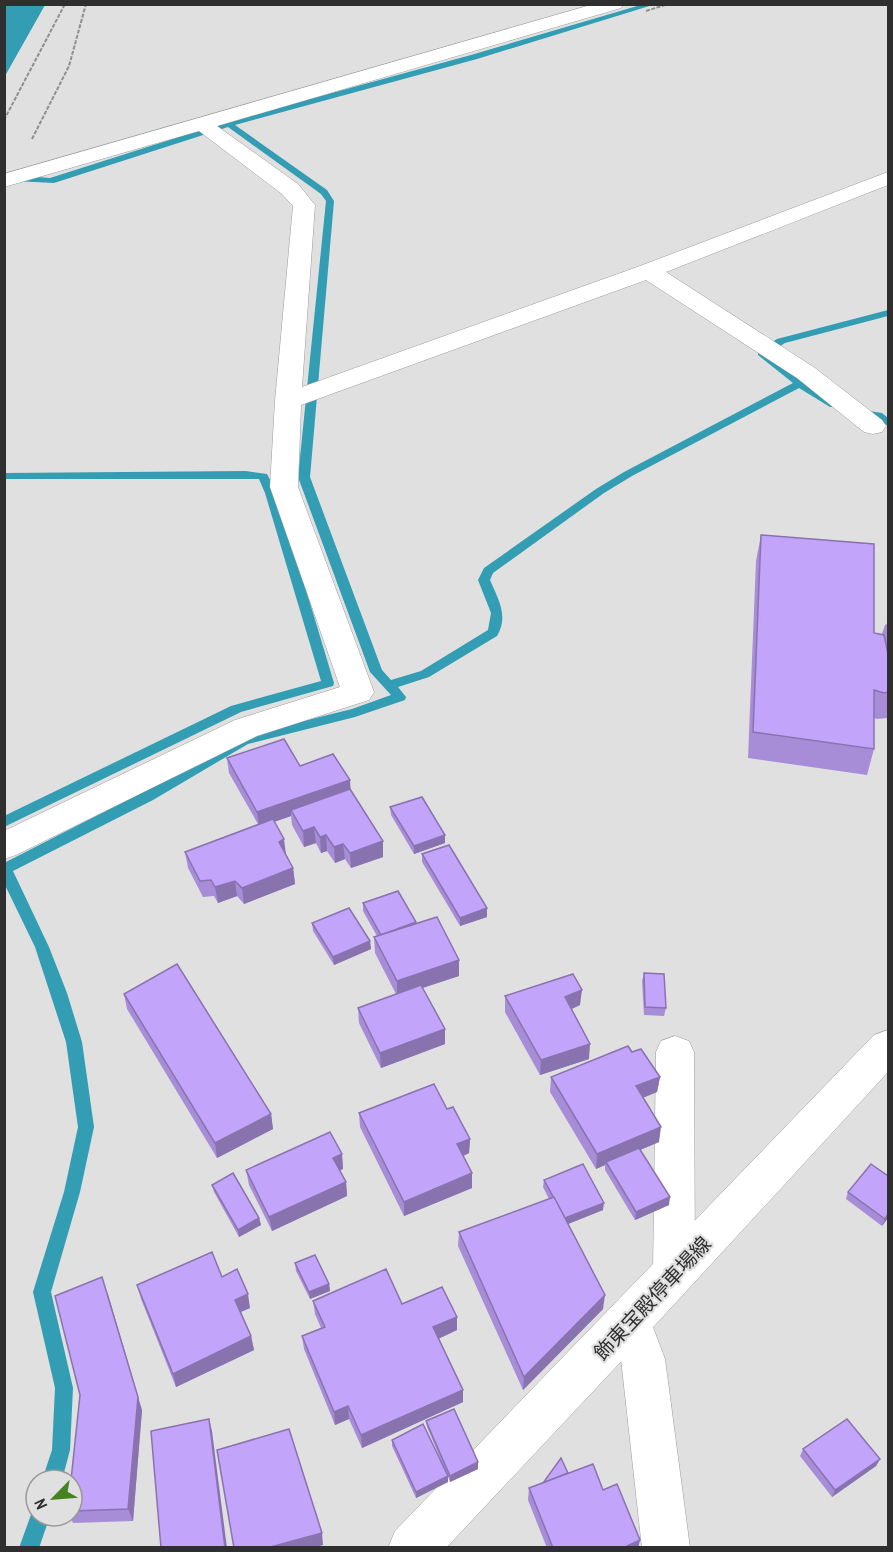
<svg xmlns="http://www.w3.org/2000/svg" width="893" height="1552" viewBox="0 0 893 1552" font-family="'Archivo Narrow','Noto Sans JP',sans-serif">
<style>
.water{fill:#329db3}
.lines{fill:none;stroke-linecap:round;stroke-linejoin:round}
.stream{fill:#329db3;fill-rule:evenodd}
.minor-casing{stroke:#9b9c9d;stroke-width:1}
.major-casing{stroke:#9b9c9d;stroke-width:1}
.path{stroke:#8f8f90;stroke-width:2;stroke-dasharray:4 1.5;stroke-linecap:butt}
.minor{fill:#fff;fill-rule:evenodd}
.major{fill:#fff;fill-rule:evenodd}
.wall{fill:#a78dd7}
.shaded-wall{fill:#8873af}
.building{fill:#c2a4fa;stroke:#8873af;stroke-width:1.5}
.labels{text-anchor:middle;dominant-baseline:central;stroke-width:4.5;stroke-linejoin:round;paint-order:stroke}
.near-street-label{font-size:20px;fill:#2f2f2f;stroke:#e0e0e1}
</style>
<rect width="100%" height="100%" fill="#e0e0e1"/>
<path class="water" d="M5 4 45 5 5 76 4 5Z"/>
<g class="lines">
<g class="stream">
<path d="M644 4H656L477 59 235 125 327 190 334 201 310 477 382 670 391 680 421 671 488 630 491 613 478 580 484 568 596 489 624 472 793 383 758 355V351L777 339 888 310V316L785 343 769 353 804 382 838 403V407H830L799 388 632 476 604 493 493 573 490 580C498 599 509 616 497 636L429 677 398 687 406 697 405 700 355 717 248 744 153 800 13 871 49 947 67 993 82 1042 94 1127 80 1192 51 1292 73 1388 70 1450 62 1480H42L52 1450 55 1388 33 1292 64 1192 78 1127 66 1042 35 947 4 883V863L143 792 239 737 352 709 391 695 370 672 298 477 326 201 321 194 228 127 54 183 14 181 10 178 14 175 50 178 226 122 471 55Z"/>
<path d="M857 409 882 413 888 418V426L875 418 853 414V410Z"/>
<path d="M246 471 267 474 277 493 334 683 333 686 241 712 4 827V816L231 706 321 681 265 493 259 479H4V473Z"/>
<path d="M36 1508V1516H50L39 1548H19L33 1509Z"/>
</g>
<g class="minor-casing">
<g id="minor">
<path d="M594 4H624L621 8 217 126 298 184 315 205 302 387 640 266 888 172V185L666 272 815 368 882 420 886 426 882 432 873 434 864 432 797 378 646 280 301 405 298 487 374 692 369 700 257 736 16 855 4 859V831L235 720 340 687 270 487 275 401 293 206 282 194 199 131 4 187V174Z"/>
<path d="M675 1036 689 1041 694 1052 695 1274 689 1288 674 1294 659 1288 653 1274 656 1052 661 1041Z"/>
<path d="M630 1300 645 1306 665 1359 690 1548H642L621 1359 608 1321 615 1306Z"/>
</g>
</g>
<g class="major-casing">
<path id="major" d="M888 1030V1072L645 1336 446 1548H388L395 1531 874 1035Z"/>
</g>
<g class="path">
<path d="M646 11 668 4"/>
<path d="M4 120 65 4"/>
<path d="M32 139 69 66 86 4"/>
</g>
<use href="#minor" class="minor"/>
<use href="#major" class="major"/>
</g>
<g class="wall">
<path d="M761 535 874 633 882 634 885 625 888 623V718L877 719 874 718V749L867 775 748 758 756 561Z"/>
<path d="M227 758 300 766 350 790 383 841V857L351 868 345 859 335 863 327 851 321 853 316 843 304 847 292 825 291 816 274 822 286 854 293 868 295 884 244 904 237 896 218 903 214 896 203 897 188 868 185 852 258 824 229 773Z"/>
<path d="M390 807 445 843 414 854 391 815Z"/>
<path d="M422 854 487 908V917L460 926 422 862Z"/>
<path d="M363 903 416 924 459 960V976L423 988 445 1044 381 1068 359 1023 358 1008 396 994 375 953 374 937 377 936 363 911Z"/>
<path d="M312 923 370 941 371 949 334 965 313 931Z"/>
<path d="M644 973 666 1008 664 1016 644 1015 642 981Z"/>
<path d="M124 994 271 1114 273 1129 217 1158 127 1009Z"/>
<path d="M505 996 580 1005 572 1009 589 1059 540 1075 505 1012Z"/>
<path d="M632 1052 660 1077 657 1092 643 1098 659 1142 640 1150 669 1205 635 1220 605 1170V1165L596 1169 550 1092 551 1077Z"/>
<path d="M447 1109 470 1139 469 1153 463 1156 472 1188 404 1216 360 1127 359 1113Z"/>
<path d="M342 1154 343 1169 340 1170 346 1182 347 1196 272 1231 249 1185 246 1170Z"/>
<path d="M544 1180 603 1210 568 1224 603 1309 523 1390 458 1246 459 1232 549 1199 543 1187Z"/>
<path d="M212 1185 259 1218 261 1225 239 1237 214 1192Z"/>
<path d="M848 1192 888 1218 882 1226 846 1199Z"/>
<path d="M295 1263 329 1284 330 1291 310 1299 296 1271Z"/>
<path d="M222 1277 250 1308 241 1312 251 1336 254 1350 176 1387 141 1299 137 1285Z"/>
<path d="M313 1301 402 1304 457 1317V1330L439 1338 463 1390V1402L362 1448 349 1419 335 1425 304 1349 302 1336 321 1328 315 1314Z"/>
<path d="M142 1410 133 1521 73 1523 70 1516H72V1480Z"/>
<path d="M426 1421 478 1469 450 1482 448 1477V1482L416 1498 392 1446V1440L444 1467 427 1427Z"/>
<path d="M803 1449 880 1459 876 1466 832 1497 800 1456Z"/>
<path d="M568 1473 603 1490 640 1540 638 1548H547L528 1500 529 1488Z"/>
</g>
<g class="shaded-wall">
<path d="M350 780 351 796 291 810V816L259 827 257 812Z"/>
<path d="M314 827 316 843 304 847 303 831Z"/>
<path d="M326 835 327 851 321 853 320 837Z"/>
<path d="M445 835V843L414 854V846Z"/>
<path d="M284 839 286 855 279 842Z"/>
<path d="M383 841V857L351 868 350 853Z"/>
<path d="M343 844 345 859 335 863 334 847Z"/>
<path d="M293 868 295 884 244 904 242 888Z"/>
<path d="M235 881 237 896 218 903 215 887Z"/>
<path d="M487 908V917L460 926V918Z"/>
<path d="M370 941 371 949 334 965 333 957Z"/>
<path d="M459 960V976L397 996V981Z"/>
<path d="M582 990 580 1005 564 1012 565 997Z"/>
<path d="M445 1029V1044L381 1068 380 1053Z"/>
<path d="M590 1044 589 1059 540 1075 541 1060Z"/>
<path d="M660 1077 657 1092 634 1101 636 1086Z"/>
<path d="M271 1114 273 1129 217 1158 215 1143Z"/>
<path d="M661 1127 659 1142 607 1164 606 1162 605 1165 596 1169 597 1154Z"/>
<path d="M470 1139 469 1153 457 1159V1144Z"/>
<path d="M342 1154 343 1169 334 1173 333 1158Z"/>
<path d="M472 1173V1188L404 1216V1202Z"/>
<path d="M346 1182 347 1196 272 1231 269 1217Z"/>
<path d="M670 1197 669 1205 635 1220 636 1212Z"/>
<path d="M604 1203 603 1210 563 1226 564 1219Z"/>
<path d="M888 1214V1218L882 1226 885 1219Z"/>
<path d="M259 1218 261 1225 239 1237 238 1230Z"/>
<path d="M329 1284 330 1291 310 1299 309 1292Z"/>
<path d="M107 1291 142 1410 133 1521 128 1509Z"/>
<path d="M248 1294 250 1308 238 1313 235 1300Z"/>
<path d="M605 1295 603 1309 523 1390 524 1377Z"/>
<path d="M457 1317V1330L434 1341 433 1327Z"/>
<path d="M251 1336 254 1350 176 1387 173 1374Z"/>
<path d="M463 1390V1402L362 1448 361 1435Z"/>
<path d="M348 1406 349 1419 335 1425 334 1412Z"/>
<path d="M209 1419 212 1431 227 1548H225Z"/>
<path d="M880 1459 876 1466 832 1497 835 1490Z"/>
<path d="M478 1462V1469L450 1482V1476Z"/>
<path d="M448 1476V1482L416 1498V1492Z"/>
<path d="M322 1533 323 1545 313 1548H267Z"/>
<path d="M640 1540 638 1548H623Z"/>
</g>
<g class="building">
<path d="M761 535 874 544V633L884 635 888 654V692L884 693 874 690V749L753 732Z"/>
<path d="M284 739 300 766 333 754 350 780 257 812 227 758Z"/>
<path d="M350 789 383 841 350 853 343 844 334 847 326 835 320 837 314 827 303 831 291 810Z"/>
<path d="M422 797 445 835 414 846 390 807Z"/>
<path d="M273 819 284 839 279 842 293 868 242 888 235 881 215 887 211 880 200 881 185 852Z"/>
<path d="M449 845 487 908 460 918 422 854Z"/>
<path d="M398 891 416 922 381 935 363 903Z"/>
<path d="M349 908 370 941 333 957 312 923Z"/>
<path d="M437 917 459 960 397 981 374 937Z"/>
<path d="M177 964 271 1114 215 1143 124 994Z"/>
<path d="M644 973 664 974 666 1008 645 1007Z"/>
<path d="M573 974 582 990 565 997 590 1044 541 1060 505 996Z"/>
<path d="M421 985 445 1029 380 1053 358 1008Z"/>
<path d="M628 1046 632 1052 641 1049 660 1077 636 1086 661 1127 597 1154 551 1077Z"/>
<path d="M434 1084 447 1109 453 1107 470 1139 457 1144 472 1173 404 1202 359 1113Z"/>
<path d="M330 1132 342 1154 333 1158 346 1182 269 1217 246 1170Z"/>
<path d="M639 1148 670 1197 636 1212 606 1162Z"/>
<path d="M583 1164 604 1203 565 1218 544 1180Z"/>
<path d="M871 1164 888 1176V1214L885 1219 848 1192Z"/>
<path d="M233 1173 259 1218 238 1230 212 1185Z"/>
<path d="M554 1197 605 1295 524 1377 459 1232Z"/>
<path d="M212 1252 222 1277 237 1269 248 1294 235 1300 251 1336 173 1374 137 1285Z"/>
<path d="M315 1255 329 1284 309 1292 295 1263Z"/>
<path d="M386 1269 402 1304 442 1287 457 1317 433 1327 463 1390 361 1435 348 1406 334 1412 302 1336 325 1327 313 1301Z"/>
<path d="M102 1277 138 1397 128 1509 72 1511V1480H71L80 1395 55 1296Z"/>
<path d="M454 1409 478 1462 450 1476 426 1421Z"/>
<path d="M209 1419 225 1548H161L151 1431Z"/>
<path d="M847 1419 880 1459 835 1490 803 1449Z"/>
<path d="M423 1424 448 1476 416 1492 392 1440Z"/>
<path d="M289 1429 322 1533 267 1548H234L217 1450Z"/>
<path d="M561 1458 568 1473 543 1483Z"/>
<path d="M593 1464 603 1490 617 1484 640 1540 623 1548H553L529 1488Z"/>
</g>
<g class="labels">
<g class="near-street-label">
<text transform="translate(652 1298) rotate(-47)">飾東宝殿停車場線</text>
</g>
</g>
<rect width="893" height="1552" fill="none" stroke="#2f2f2f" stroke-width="12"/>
<g transform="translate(54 1498) rotate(245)"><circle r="28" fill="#e0e0e1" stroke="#99999a" stroke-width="1.5"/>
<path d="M0-4.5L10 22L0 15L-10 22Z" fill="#458322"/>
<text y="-9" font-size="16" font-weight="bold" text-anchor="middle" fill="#2f2f2f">N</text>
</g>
</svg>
